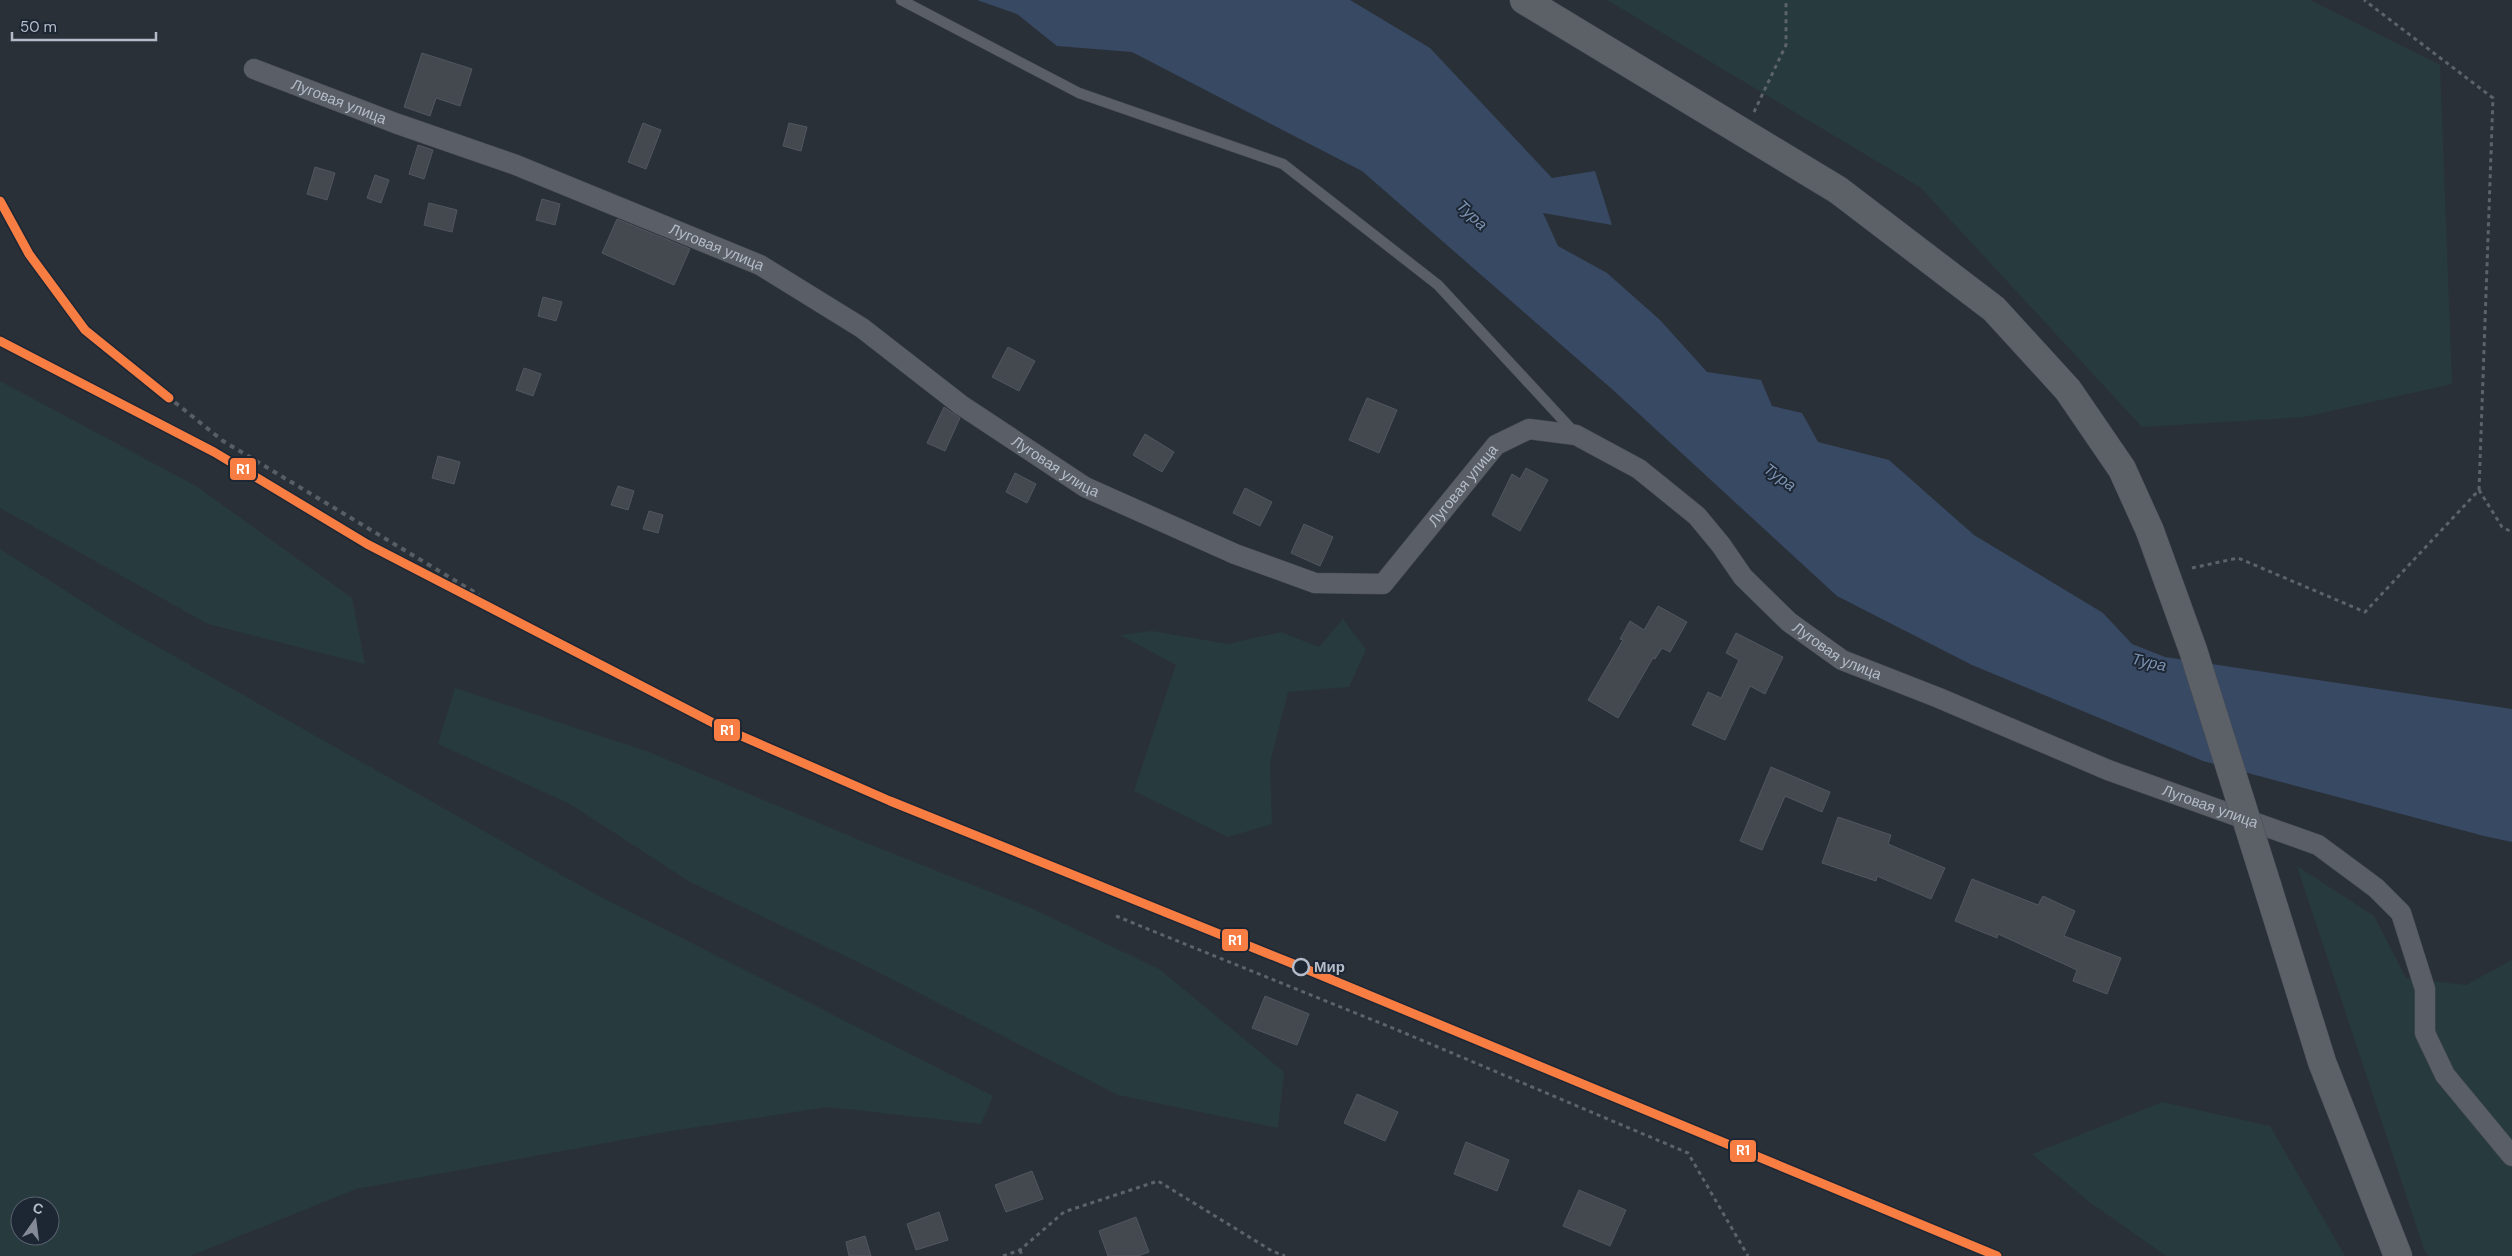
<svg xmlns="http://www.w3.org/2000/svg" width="2512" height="1256" viewBox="0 0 2512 1256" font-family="'DM Sans',sans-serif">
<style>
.green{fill:#273a3e;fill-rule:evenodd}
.water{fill:#384963}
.building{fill:#444950;stroke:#52575f}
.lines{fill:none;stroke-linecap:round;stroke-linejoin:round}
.service-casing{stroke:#484c53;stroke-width:11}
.minor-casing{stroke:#484c53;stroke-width:21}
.primary-casing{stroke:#484c55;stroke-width:29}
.path{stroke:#5d636a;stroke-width:3;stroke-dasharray:4 4;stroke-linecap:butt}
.service{stroke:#5a5e66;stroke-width:10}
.minor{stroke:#5a5e66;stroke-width:20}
.primary{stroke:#5c6168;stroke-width:28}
.rail{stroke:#595d64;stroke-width:4;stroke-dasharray:5 5;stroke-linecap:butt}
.primary-bridge-casing{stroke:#484c55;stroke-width:29;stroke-linecap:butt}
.primary-bridge{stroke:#5c6168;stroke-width:28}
.rail-1-casing{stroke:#1d2633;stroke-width:12}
.rail-1{stroke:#f77d43;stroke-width:9}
.stop-dot{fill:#1d2633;stroke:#b4bcc9;stroke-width:2.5}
.labels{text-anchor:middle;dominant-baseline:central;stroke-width:4;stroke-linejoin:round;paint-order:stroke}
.street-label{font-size:15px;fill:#b4bcc9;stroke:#1d2633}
.stop-label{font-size:15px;font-weight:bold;fill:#b4bcc9;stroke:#1d2633;text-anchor:start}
.water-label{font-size:16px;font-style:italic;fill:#7c92b1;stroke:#1d2633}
.line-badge{stroke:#1d2633;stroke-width:2}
.badge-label{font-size:14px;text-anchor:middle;font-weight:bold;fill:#fff}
</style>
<rect width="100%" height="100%" fill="#2a3038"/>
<g class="green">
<path d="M1607 0H2310L2440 65 2452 384 2304 417 2142 427 1920 187Z"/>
<path d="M0 381 196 486 352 598 365 664 208 624 0 508Z"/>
<path d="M0 549 121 626 597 895 993 1096 981 1124 828 1107 671 1131 356 1189 190 1256H0ZM20 1206H50V1236H20Z"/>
<path d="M1343 619 1366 650 1349 687 1288 692 1270 763 1272 824 1228 837 1134 791 1176 665 1120 635 1152 631 1228 644 1281 632 1319 647Z"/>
<path d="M455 688 649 752 864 842 1033 909 1159 969 1284 1072 1278 1128 1118 1095 866 966 690 882 570 804 438 744Z"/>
<path d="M2297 866 2374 916 2406 978 2466 985 2512 960V1256H2429L2424 1249Z"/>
<path d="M2162 1102 2270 1126 2345 1256H2166L2088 1201 2032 1154Z"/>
</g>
<path class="water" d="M977 0H1350L1430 48 1552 178 1595 171 1612 225 1543 213 1558 246 1607 273 1660 320 1707 372 1761 380 1772 406 1802 413 1818 442 1889 460 1974 535 2103 613 2132 644 2165 657 2512 709V842L2484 836 2203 761 1972 665 1837 596 1613 390 1362 171 1132 52 1057 46 1017 14Z"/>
<g class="building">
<path d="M422 53 472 69 460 106 436 98 430 116 404 107Z"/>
<path d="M643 123 661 130 646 169 628 162Z"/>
<path d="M789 123 807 127 801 151 783 146Z"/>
<path d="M418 145 433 150 424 179 409 174Z"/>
<path d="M315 167 335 173 327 200 307 194Z"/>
<path d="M375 175 389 180 381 203 367 198Z"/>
<path d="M542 199 560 204 555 225 536 220Z"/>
<path d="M429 203 457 210 452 232 424 225Z"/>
<path d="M617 219 690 249 674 285 602 253Z"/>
<path d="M543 297 562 302 556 321 538 316Z"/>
<path d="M1008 347 1035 361 1019 391 992 377Z"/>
<path d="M524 368 541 374 533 396 516 390Z"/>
<path d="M1367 398 1397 410 1379 453 1349 440Z"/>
<path d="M944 407 960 418 945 451 927 443Z"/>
<path d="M1145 434 1174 452 1162 472 1133 455Z"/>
<path d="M438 456 460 462 454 484 432 478Z"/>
<path d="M1526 468 1548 480 1520 531 1492 515 1512 474 1520 479Z"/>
<path d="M1015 473 1036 484 1027 503 1006 492Z"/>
<path d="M618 486 634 491 628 510 611 505Z"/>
<path d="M1245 488 1272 502 1260 526 1233 513Z"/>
<path d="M649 511 663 515 658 533 643 529Z"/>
<path d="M1304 524 1333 537 1320 566 1291 553Z"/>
<path d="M1658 606 1687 622 1670 652 1662 648 1655 659 1653 658 1618 718 1588 700 1623 640 1620 639 1630 621 1644 630Z"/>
<path d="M1736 633 1783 657 1765 694 1750 686 1725 740 1692 725 1708 692 1721 698 1739 660 1726 653Z"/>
<path d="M1771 767 1830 792 1822 812 1785 796 1762 850 1740 841Z"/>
<path d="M1838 817 1891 835 1888 844 1945 868 1931 899 1877 876 1876 881 1822 863Z"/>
<path d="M1972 879 2038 905 2043 896 2075 911 2064 936 2121 958 2107 994 2073 981 2077 970 1998 934 1997 938 1955 921Z"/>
<path d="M1265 996 1309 1014 1297 1045 1252 1028Z"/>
<path d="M1357 1094 1398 1112 1385 1141 1344 1123Z"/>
<path d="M1466 1142 1509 1160 1497 1191 1454 1174Z"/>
<path d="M1032 1171 1043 1199 1006 1212 995 1185Z"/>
<path d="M1579 1190 1626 1210 1610 1246 1563 1226Z"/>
<path d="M939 1212 948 1240 916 1250 907 1224Z"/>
<path d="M1136 1217 1149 1252 1138 1256H1108L1099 1231Z"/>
<path d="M865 1236 871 1256H849L846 1242Z"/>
</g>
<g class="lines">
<g class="service-casing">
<path id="service" d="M901 0 1079 93 1283 164 1438 285 1574 432"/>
</g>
<g class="minor-casing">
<g id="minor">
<path id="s1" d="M254 69 395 123 516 165 760 265 862 328 961 405 1085 487 1235 554 1315 583 1383 584 1496 445 1529 429 1576 435 1639 469 1697 516 1721 545 1743 577 1789 622 1842 660 1939 698 2108 770 2318 845 2376 888 2401 913 2425 989V1033L2445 1075 2512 1156"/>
</g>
</g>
<g class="primary-casing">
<g id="primary">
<path d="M1524 0 1838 190 1994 309 2068 390 2122 469 2150 531"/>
<path d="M2267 885 2322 1062 2398 1256"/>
</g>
</g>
<g class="path">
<path d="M1754 112 1786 45V0"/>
<path d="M2479 490 2502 527 2512 532"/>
<path d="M2192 568 2238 558 2365 612 2479 490 2493 98 2364 0"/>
<path d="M1116 916 1407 1034 1688 1153 1748 1256"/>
<path d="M1020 1250 1022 1256"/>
<path d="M1003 1256 1020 1250 1064 1212 1158 1181 1272 1251 1285 1256"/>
</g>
<use href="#service" class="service"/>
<use href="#minor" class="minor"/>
<use href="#primary" class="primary"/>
<g class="rail">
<path d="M0 201 29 254 85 330 223 441 479 595"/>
<path d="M367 544 723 728 890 801 1301 967 1997 1256"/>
</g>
<g class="primary-bridge-casing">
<path id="primary-bridge" d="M2150 531 2193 650 2267 885"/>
</g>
<use href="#primary-bridge" class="primary-bridge"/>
<g class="rail-1-casing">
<g id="rail-1">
<path d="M0 201 29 254 85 330 169 398"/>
<path d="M0 341 214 452 367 544 723 728 890 801 1301 967 1997 1256"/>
</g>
</g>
<use href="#rail-1" class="rail-1"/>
</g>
<circle class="stop-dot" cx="1301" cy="967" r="8"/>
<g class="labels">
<g class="street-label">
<text stroke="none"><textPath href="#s1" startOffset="91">Луговая улица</textPath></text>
<text stroke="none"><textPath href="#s1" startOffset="496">Луговая улица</textPath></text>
<text stroke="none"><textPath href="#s1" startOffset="901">Луговая улица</textPath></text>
<text stroke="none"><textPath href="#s1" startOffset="1381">Луговая улица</textPath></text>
<text stroke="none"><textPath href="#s1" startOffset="1861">Луговая улица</textPath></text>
<text stroke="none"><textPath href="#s1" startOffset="2266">Луговая улица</textPath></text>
</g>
<g class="stop-label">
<text x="1314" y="967">Мир</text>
</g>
<g class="water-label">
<text transform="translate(1472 215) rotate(43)">Тура</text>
<text transform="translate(1780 477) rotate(36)">Тура</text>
<text transform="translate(2149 662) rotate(13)">Тура</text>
</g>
</g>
<g class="line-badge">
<rect x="229" y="457" width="28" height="24" rx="5" fill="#f77d43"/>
<rect x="713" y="718" width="28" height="24" rx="5" fill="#f77d43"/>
<rect x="1221" y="928" width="28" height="24" rx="5" fill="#f77d43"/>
<rect x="1729" y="1139" width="28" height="24" rx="5" fill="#f77d43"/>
</g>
<g class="badge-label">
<text x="243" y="474">R1</text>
<text x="727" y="735">R1</text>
<text x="1235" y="945">R1</text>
<text x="1743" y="1155">R1</text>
</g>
<g transform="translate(35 1221) rotate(14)"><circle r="24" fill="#1d2633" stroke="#59626f"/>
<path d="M0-4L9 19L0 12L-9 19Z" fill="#848b96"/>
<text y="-8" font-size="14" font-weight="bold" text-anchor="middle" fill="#b4bcc9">С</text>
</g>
<path d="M12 32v8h144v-8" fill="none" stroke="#b4bcc9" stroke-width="2.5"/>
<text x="20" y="32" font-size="15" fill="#b4bcc9" stroke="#1d2633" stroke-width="4" paint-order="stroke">50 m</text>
</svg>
